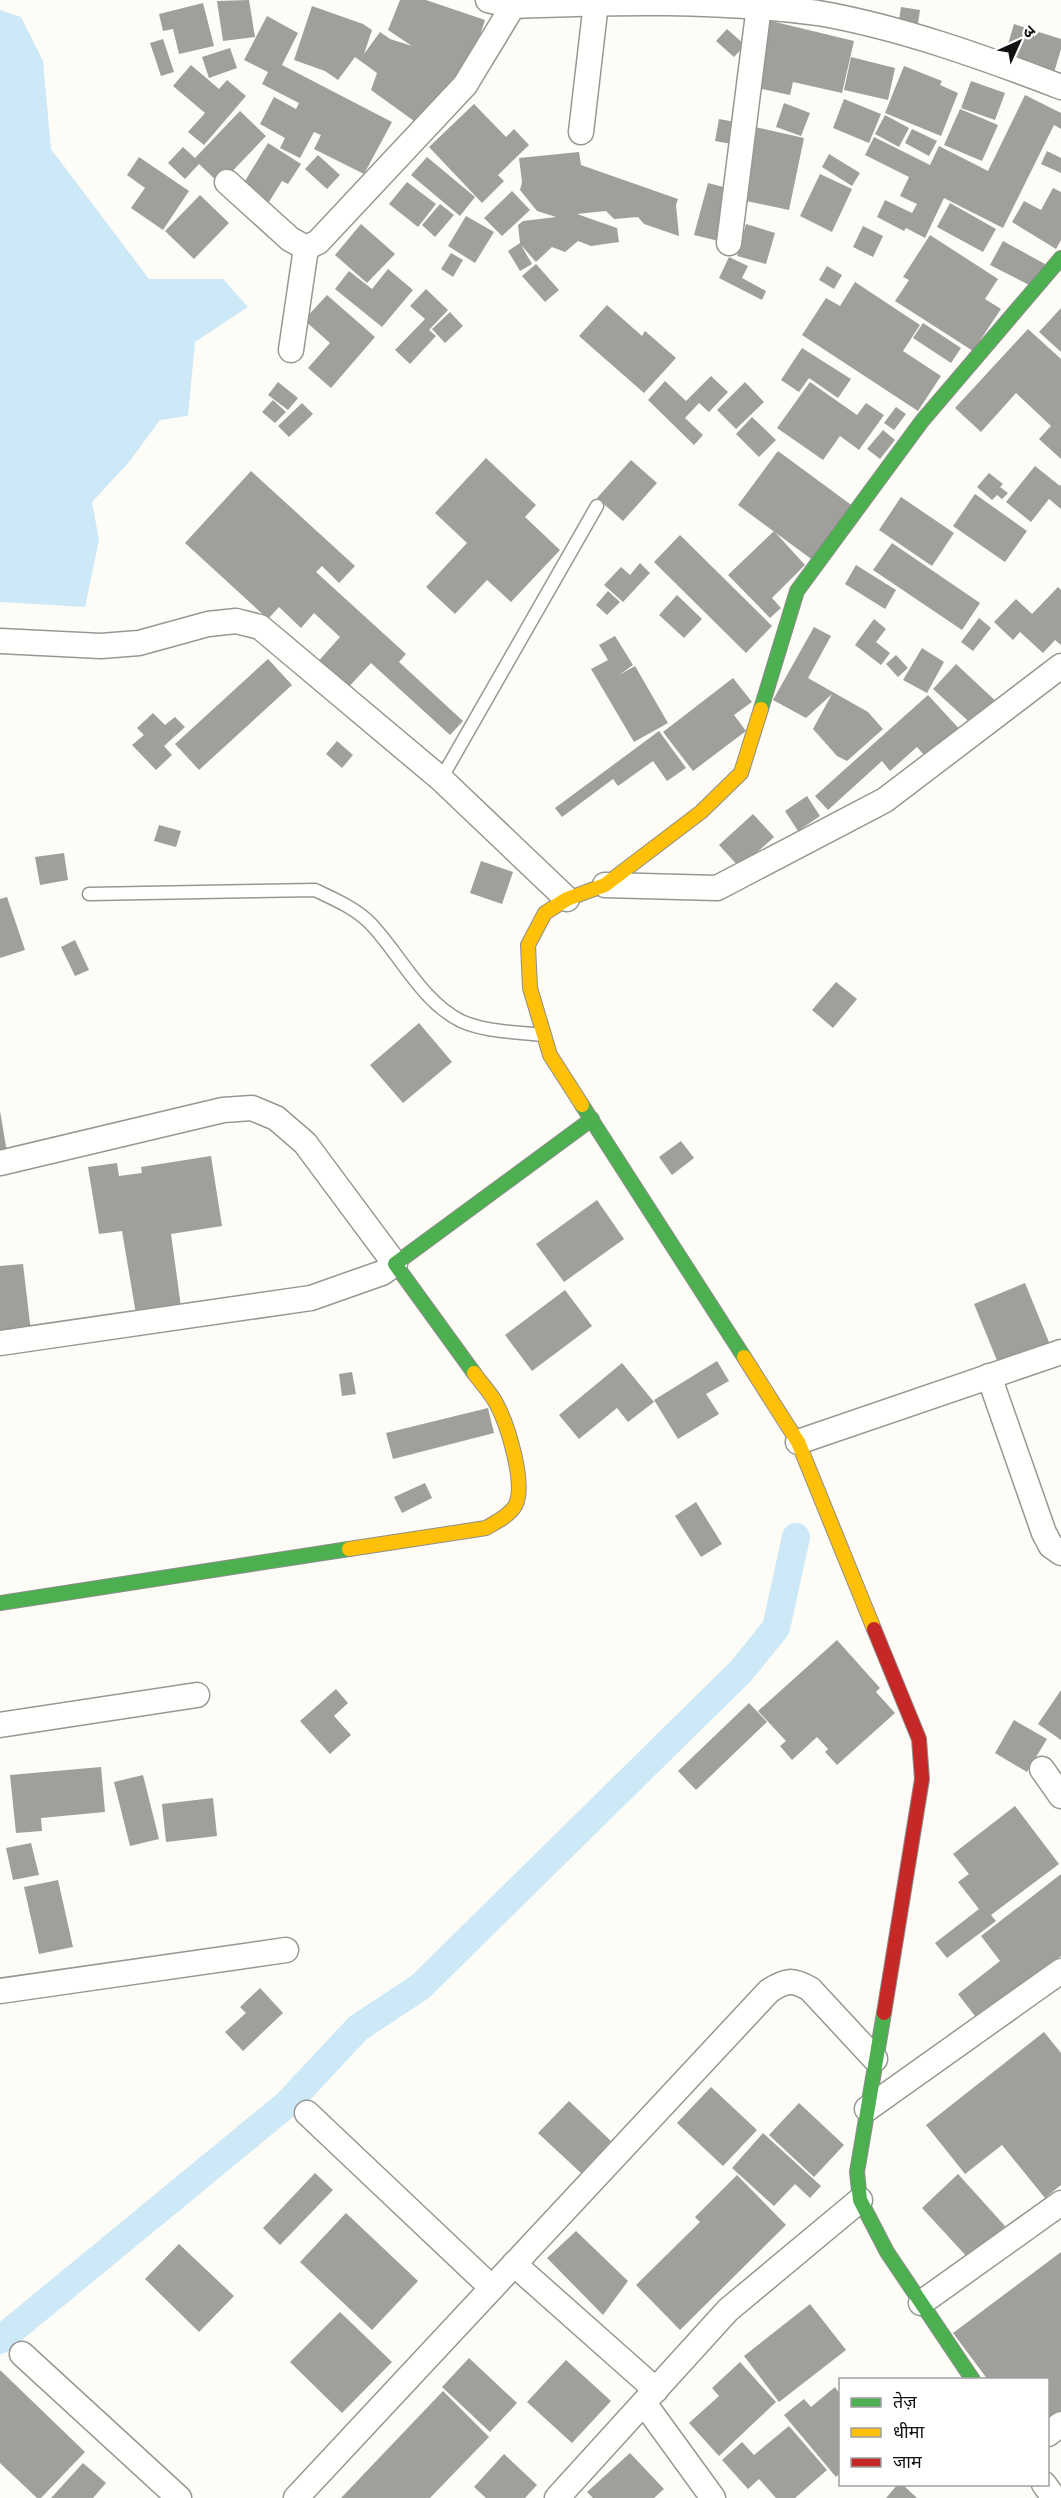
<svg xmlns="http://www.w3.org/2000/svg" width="1061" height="2498" viewBox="0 0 1061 2498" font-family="Merriweather,'Noto Sans Devanagari',serif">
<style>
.water{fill:#cde8f7}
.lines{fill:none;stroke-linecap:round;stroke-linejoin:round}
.canal{stroke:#cde8f7;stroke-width:28}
.building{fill:#a19f9c}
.lane-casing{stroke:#979795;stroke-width:15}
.street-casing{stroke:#979795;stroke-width:27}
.fast-casing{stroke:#8e8d8b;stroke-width:16}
.slow-casing{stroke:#8e8d8b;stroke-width:16}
.jam-casing{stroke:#8e8d8b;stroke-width:16}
.lane{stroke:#fffffe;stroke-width:12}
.street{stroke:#fffffe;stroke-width:24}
.fast{stroke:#4caf50;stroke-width:14}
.slow{stroke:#ffc107;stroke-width:14}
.jam{stroke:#c62828;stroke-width:14}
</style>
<rect width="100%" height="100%" fill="#fdfcf7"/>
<path class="water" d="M0 10 21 17 43 61 51 149 149 279H223L248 307 195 342 188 416 160 420 129 462 92 502 99 540 85 607 0 602Z"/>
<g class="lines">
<path class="canal" d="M0 2340 287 2104 358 2028 420 1987 741 1671 776 1628 796 1537"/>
</g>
<g class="building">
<path d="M249 0 255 37 223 41 217 1Z"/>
<path d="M400 0H426L485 20 475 51 421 126 371 90 377 73 355 57 338 80 325 71 294 60 312 6 363 24 372 30 364 54 380 32 390 39 412 46 388 30Z"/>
<path d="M203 3 214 46 179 54 173 29 163 31 159 14Z"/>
<path d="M901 7 920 10 917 30 898 27Z"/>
<path d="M267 16 298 33 282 65 392 122 364 174 314 149 321 135 314 132 300 158 280 148 285 138 260 124 274 97 296 109 299 103 262 84 268 72 244 60Z"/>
<path d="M767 20 854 41 842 93 793 82 790 95 752 87Z"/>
<path d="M1014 24 1061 39V49L1053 76 1003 61Z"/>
<path d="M727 29 745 45 734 57 716 41Z"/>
<path d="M163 39 174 72 161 76 150 43Z"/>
<path d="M230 48 237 68 209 78 202 57Z"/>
<path d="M851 57 895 68 888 100 844 90Z"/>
<path d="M191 65 219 89 227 80 246 96 204 145 188 132 205 113 173 86Z"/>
<path d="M904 66 942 81 940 85 958 93 941 136 885 113Z"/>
<path d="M971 81 1005 93 995 120 961 108Z"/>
<path d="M1025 95 1061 113V129L1054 125 1003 228 944 198 925 238 906 228 904 231 877 217 885 200 912 213 917 204 900 196 909 177 865 155 874 137 930 165 939 146 988 171Z"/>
<path d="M844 99 881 114 869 143 833 128Z"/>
<path d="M784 103 810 113 801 136 776 127Z"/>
<path d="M474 104 506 137 514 129 529 145 498 175 504 181 482 203 429 147Z"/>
<path d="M960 109 998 125 982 161 944 145Z"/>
<path d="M240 111 266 136 220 184 199 164 185 179 168 163 183 147 195 158Z"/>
<path d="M885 115 909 128 899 147 875 134Z"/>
<path d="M719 119 741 123 737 145 715 141Z"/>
<path d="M755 127 804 138 789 210 746 201 751 176 744 175Z"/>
<path d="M912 129 937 141 929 156 905 143Z"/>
<path d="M268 143 301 164 288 184 282 181 269 202 242 186Z"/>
<path d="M1047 151 1061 158V173L1041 164Z"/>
<path d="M579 152 581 165 678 199 676 205 679 236 644 224 638 217 614 219 606 211 577 214 617 228 619 242 591 246 578 241 565 252 552 247 536 262 521 245 532 264 520 271 508 251 520 243 518 225 523 221 556 217 537 211 520 190 522 182 519 158Z"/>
<path d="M829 154 860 173 852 186 822 167Z"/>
<path d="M318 155 340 175 327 189 305 169Z"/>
<path d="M139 157 189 191 163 230 131 208 145 188 127 175Z"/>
<path d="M427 157 475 197 460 216 411 175Z"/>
<path d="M820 174 852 189 832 232 800 216Z"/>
<path d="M407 182 436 204 418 227 389 204Z"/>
<path d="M708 183 731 189 723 242 694 235Z"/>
<path d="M1053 188 1061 192V240L1056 249 1012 222 1024 201 1041 210Z"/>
<path d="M512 191 530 210 502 236 484 218Z"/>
<path d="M200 195 229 223 194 259 165 231Z"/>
<path d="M950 203 996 229 983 252 937 227Z"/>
<path d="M440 204 454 215 435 237 422 225Z"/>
<path d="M466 216 494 232 475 263 448 246Z"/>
<path d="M361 224 395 254 367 283 335 255Z"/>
<path d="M746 224 775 233 766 264 737 256Z"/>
<path d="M863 226 883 236 873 257 853 247Z"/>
<path d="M930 235 998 279 985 299 1001 309 973 351 895 301 909 280 903 277Z"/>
<path d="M1003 241 1045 264 1033 287 990 265Z"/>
<path d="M451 253 463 260 453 277 441 269Z"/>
<path d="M729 257 748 266 742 278 766 291 762 300 719 278Z"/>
<path d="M536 264 559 290 545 302 522 276Z"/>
<path d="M827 266 842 275 834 289 819 280Z"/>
<path d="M388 269 413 290 382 327 335 289 349 271 372 289Z"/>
<path d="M855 282 920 325 903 351 941 376 918 411 802 335 826 298 840 306Z"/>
<path d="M426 289 448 310 429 330 436 336 410 364 395 350 425 319 410 306Z"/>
<path d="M327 295 375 337 331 388 308 368 330 343 304 320Z"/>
<path d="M607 305 642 336 645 331 676 358 644 393 579 336Z"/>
<path d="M1061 308V352L1039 332Z"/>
<path d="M450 312 463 326 445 343 432 329Z"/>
<path d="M923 323 961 348 951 363 913 338Z"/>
<path d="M1028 329 1061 359V459L1039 439 1051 426 1016 393 981 432 955 408Z"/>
<path d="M802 348 851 379 838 398 809 378 799 392 781 380Z"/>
<path d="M711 376 728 392 709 412 699 403 685 418 703 435 694 445 648 400 665 381 686 401Z"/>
<path d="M278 382 298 398 288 410 268 395Z"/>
<path d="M745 382 764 402 736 429 717 410Z"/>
<path d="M810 382 857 415 866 403 884 415 859 450 840 436 823 460 777 428Z"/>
<path d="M273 400 286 412 275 423 262 412Z"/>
<path d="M302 403 313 414 289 437 278 426Z"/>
<path d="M896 407 906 414 894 430 884 423Z"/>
<path d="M752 417 776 440 759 457 736 434Z"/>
<path d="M883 430 895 440 880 459 867 449Z"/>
<path d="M778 451 854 507 814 561 738 505Z"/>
<path d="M486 458 536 505 525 517 560 550 511 602 487 580 455 614 426 587 467 543 435 513Z"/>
<path d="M631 460 657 483 623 521 597 498Z"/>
<path d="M1035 466 1060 486 1061 484V509L1049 499 1031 522 1006 502Z"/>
<path d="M251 471 355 566 339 583 322 566 316 572 406 654 399 662 463 721 450 735 371 663 344 692 315 665 340 637 314 613 301 628 279 607 268 619 185 543Z"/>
<path d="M989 473 1003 484 1000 487 1008 493 1002 499 997 495 992 500 977 487Z"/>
<path d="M975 494 1027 531 1005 562 953 526Z"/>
<path d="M901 497 954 533 932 566 879 530Z"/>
<path d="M774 531 805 565 772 598 781 608 770 618 728 575Z"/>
<path d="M680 535 772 626 746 653 654 562Z"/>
<path d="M892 543 980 603 962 630 873 570Z"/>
<path d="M640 563 650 573 623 602 604 585 621 567 630 575Z"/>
<path d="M856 565 896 590 885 609 845 584Z"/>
<path d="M1058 587 1061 590V645L1055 640 1043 653 1020 632 1013 640 994 622 1016 599 1032 614Z"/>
<path d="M608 591 620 602 607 615 596 605Z"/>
<path d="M677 595 702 619 684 638 659 615Z"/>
<path d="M979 618 991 628 973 651 961 642Z"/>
<path d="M874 619 886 629 876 642 890 653 881 665 855 645Z"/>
<path d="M814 627 831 636 808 678 868 712 883 729 847 761 837 756 813 729 832 694 806 718 773 700Z"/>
<path d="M615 636 633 665 619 675 635 666 668 723 634 742 591 669 608 660 599 645Z"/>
<path d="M922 648 944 662 927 693 903 680Z"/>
<path d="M896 655 908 668 898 677 886 664Z"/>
<path d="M268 659 292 685 199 770 175 744Z"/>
<path d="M956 664 999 704 976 728 933 689Z"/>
<path d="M733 678 752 702 734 715 746 731 693 771 663 732Z"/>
<path d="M928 695 963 733 930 762 917 747 890 771 882 761 828 810 815 796Z"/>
<path d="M153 713 165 725 175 717 185 727 164 746 172 755 156 770 132 745 144 735 137 728Z"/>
<path d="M659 731 686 768 667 781 653 761 618 786 613 779 562 817 555 808Z"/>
<path d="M337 741 353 755 342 768 326 754Z"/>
<path d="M807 796 820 816 798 831 785 811Z"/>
<path d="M753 814 774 837 740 868 719 845Z"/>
<path d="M159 825 181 831 176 847 154 841Z"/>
<path d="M64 853 68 880 40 885 35 857Z"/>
<path d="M481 861 513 872 502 904 470 893Z"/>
<path d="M7 897 25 950 0 958V899Z"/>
<path d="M75 940 89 970 75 976 61 947Z"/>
<path d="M836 982 857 999 833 1028 812 1010Z"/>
<path d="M419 1023 452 1062 403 1103 370 1065Z"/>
<path d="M0 1111 7 1152 0 1153Z"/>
<path d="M681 1141 694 1158 672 1175 659 1157Z"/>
<path d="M211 1156 222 1226 171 1234 181 1307 136 1314 122 1231 99 1234 88 1167 117 1163 119 1176 142 1173 141 1167Z"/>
<path d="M597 1200 624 1239 564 1282 536 1244Z"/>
<path d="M23 1264 31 1332 0 1335V1266Z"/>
<path d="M1025 1283 1051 1347 1000 1368 974 1304Z"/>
<path d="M565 1290 592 1326 532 1371 505 1335Z"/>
<path d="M717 1361 729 1381 706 1394 719 1414 678 1439 654 1400Z"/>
<path d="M622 1363 654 1402 628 1422 617 1408 579 1439 559 1415Z"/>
<path d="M352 1372 356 1394 342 1396 339 1374Z"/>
<path d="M488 1408 494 1433 393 1459 386 1433Z"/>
<path d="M425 1483 432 1498 402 1513 394 1497Z"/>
<path d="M696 1502 722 1544 701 1557 675 1516Z"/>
<path d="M837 1640 880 1688 876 1692 895 1713 837 1765 825 1752 828 1749 817 1737 792 1760 780 1746 786 1741 758 1711Z"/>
<path d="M336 1689 348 1703 334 1716 351 1735 330 1754 300 1721Z"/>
<path d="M1061 1690V1740L1038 1724Z"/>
<path d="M749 1703 767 1722 696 1790 678 1771Z"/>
<path d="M1014 1720 1047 1739 1027 1772 995 1753Z"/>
<path d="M101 1767 105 1812 41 1818 42 1831 16 1833 10 1775Z"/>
<path d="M143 1775 159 1839 130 1846 114 1782Z"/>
<path d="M213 1798 217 1836 166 1842 162 1804Z"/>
<path d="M1015 1806 1059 1864 991 1915 996 1921 947 1958 935 1943 979 1909 958 1882 969 1874 953 1854Z"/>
<path d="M31 1843 39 1875 13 1880 6 1848Z"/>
<path d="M1061 1874V1956L978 2020 958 1994 1000 1961 981 1936Z"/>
<path d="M58 1880 73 1947 39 1954 24 1887Z"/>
<path d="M260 1988 283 2013 243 2051 225 2032 246 2013 240 2007Z"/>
<path d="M1044 2032 1061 2053V2185L1045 2198 1002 2145 965 2174 926 2125Z"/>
<path d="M711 2087 757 2130 723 2166 677 2123Z"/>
<path d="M569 2101 611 2141 581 2173 538 2133Z"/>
<path d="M799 2103 844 2145 814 2177 769 2135Z"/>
<path d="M763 2133 821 2186 810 2198 795 2184 774 2206 732 2168Z"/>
<path d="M315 2173 333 2190 280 2245 263 2228Z"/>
<path d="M958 2174 1005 2226 969 2259 922 2208Z"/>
<path d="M737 2175 786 2225 680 2330 636 2285 700 2222 695 2217Z"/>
<path d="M346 2213 418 2281 372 2330 300 2262Z"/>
<path d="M576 2231 628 2281 603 2315 547 2258Z"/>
<path d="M179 2244 234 2296 199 2332 145 2279Z"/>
<path d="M1061 2252V2416L1048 2427V2380H988L953 2333Z"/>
<path d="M810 2304 846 2350 779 2402 744 2356Z"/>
<path d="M340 2312 392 2362 342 2413 290 2362Z"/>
<path d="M469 2358 517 2403 490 2432 442 2387Z"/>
<path d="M566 2360 611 2401 572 2443 527 2402Z"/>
<path d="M740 2362 776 2402 719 2456 689 2423 719 2396 712 2388Z"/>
<path d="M0 2370 85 2452 41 2498H37L0 2463Z"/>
<path d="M835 2387 840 2394V2473L836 2477 784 2415 804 2399 811 2407Z"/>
<path d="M443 2391 489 2437 430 2498H341Z"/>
<path d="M789 2426 827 2470 795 2498H776L759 2479 748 2489 722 2460 742 2442 754 2455Z"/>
<path d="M630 2453 664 2489 654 2498H593L587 2492Z"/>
<path d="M504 2454 537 2485 525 2498H486L474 2487Z"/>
<path d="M83 2463 106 2483 93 2498H51Z"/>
<path d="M898 2484H902L917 2498H886Z"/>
</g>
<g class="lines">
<g class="lane-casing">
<g id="lane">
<path d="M441 779 597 506"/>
<path d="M89 894 315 890C334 899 355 908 370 923 400 954 421 1001 461 1021 485 1032 517 1032 543 1035"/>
</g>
</g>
<g class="street-casing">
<g id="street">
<path d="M517 0 513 6C614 2 718 0 818 13 899 27 983 57 1061 87"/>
<path d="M581 132 596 3"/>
<path d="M227 182 290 239 306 248 318 242 465 85 513 6 488 0"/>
<path d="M729 243 759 6"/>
<path d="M291 350 306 248"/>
<path d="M0 641 101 646 139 643 208 624 236 621 260 627 441 779 567 899"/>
<path d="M605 885 717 888 885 800 1061 666"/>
<path d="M0 1163 223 1110 252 1108 276 1118 305 1143 395 1264 382 1273 311 1298 0 1343"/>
<path d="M989 1376 1044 1533 1051 1546 1061 1553"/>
<path d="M798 1442 1061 1352"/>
<path d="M0 1725 197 1695"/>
<path d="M1042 1769 1061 1796"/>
<path d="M0 1991 286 1950"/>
<path d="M867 2109 1061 1971"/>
<path d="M307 2113 492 2288"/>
<path d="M514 2264 656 2390"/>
<path d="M921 2303 1061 2203"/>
<path d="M22 2354 179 2498"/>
<path d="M644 2403 713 2498"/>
<path d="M1048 2434 1061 2424"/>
<path d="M1044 2484 1054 2498"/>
<path d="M296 2498 769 1991C786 1980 792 1979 810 1989L875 2059"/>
<path d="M557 2498 728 2310 860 2200"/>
</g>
</g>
<g class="fast-casing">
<g id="fast">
<path d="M761 709 797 591 922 421 1061 258"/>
<path d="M582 1105 744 1357"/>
<path d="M474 1373 395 1264 592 1119"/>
<path d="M0 1603 349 1549"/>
<path d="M884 2013 857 2172 860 2200 887 2252 973 2380"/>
</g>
</g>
<g class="slow-casing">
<g id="slow">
<path d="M582 1105 550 1055 530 988 528 945 545 913 567 899 605 885 701 812 741 773 761 709"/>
<path d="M744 1357 798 1442 874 1629"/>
<path d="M349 1549 486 1528C496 1522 509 1516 515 1506 527 1485 507 1423 496 1403 490 1392 481 1383 474 1373"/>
</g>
</g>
<g class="jam-casing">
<path id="jam" d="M874 1629 919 1739 922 1779 884 2013"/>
</g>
<use href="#lane" class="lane"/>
<use href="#street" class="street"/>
<use href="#fast" class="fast"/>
<use href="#slow" class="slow"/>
<use href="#jam" class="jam"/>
</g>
<rect x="839" y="2378" width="210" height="108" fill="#ffffff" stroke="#a0a0a0" stroke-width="1.5"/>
<rect x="851" y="2398" width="30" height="9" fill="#4caf50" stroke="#a0a0a0" stroke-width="1.5"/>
<text x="893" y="2408" font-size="18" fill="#111111">तेज़</text>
<rect x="851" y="2428" width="30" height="9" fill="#ffc107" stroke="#a0a0a0" stroke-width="1.5"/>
<text x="893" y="2438" font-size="18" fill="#111111">धीमा</text>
<rect x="851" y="2458" width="30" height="9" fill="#c62828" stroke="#a0a0a0" stroke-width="1.5"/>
<text x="893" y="2468" font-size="18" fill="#111111">जाम</text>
<g transform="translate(1019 42) rotate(45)" stroke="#ffffff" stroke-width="4.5" paint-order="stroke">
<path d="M0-4.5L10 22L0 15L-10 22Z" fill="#111111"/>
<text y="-9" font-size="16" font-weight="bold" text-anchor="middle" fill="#111111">उ</text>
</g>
</svg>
